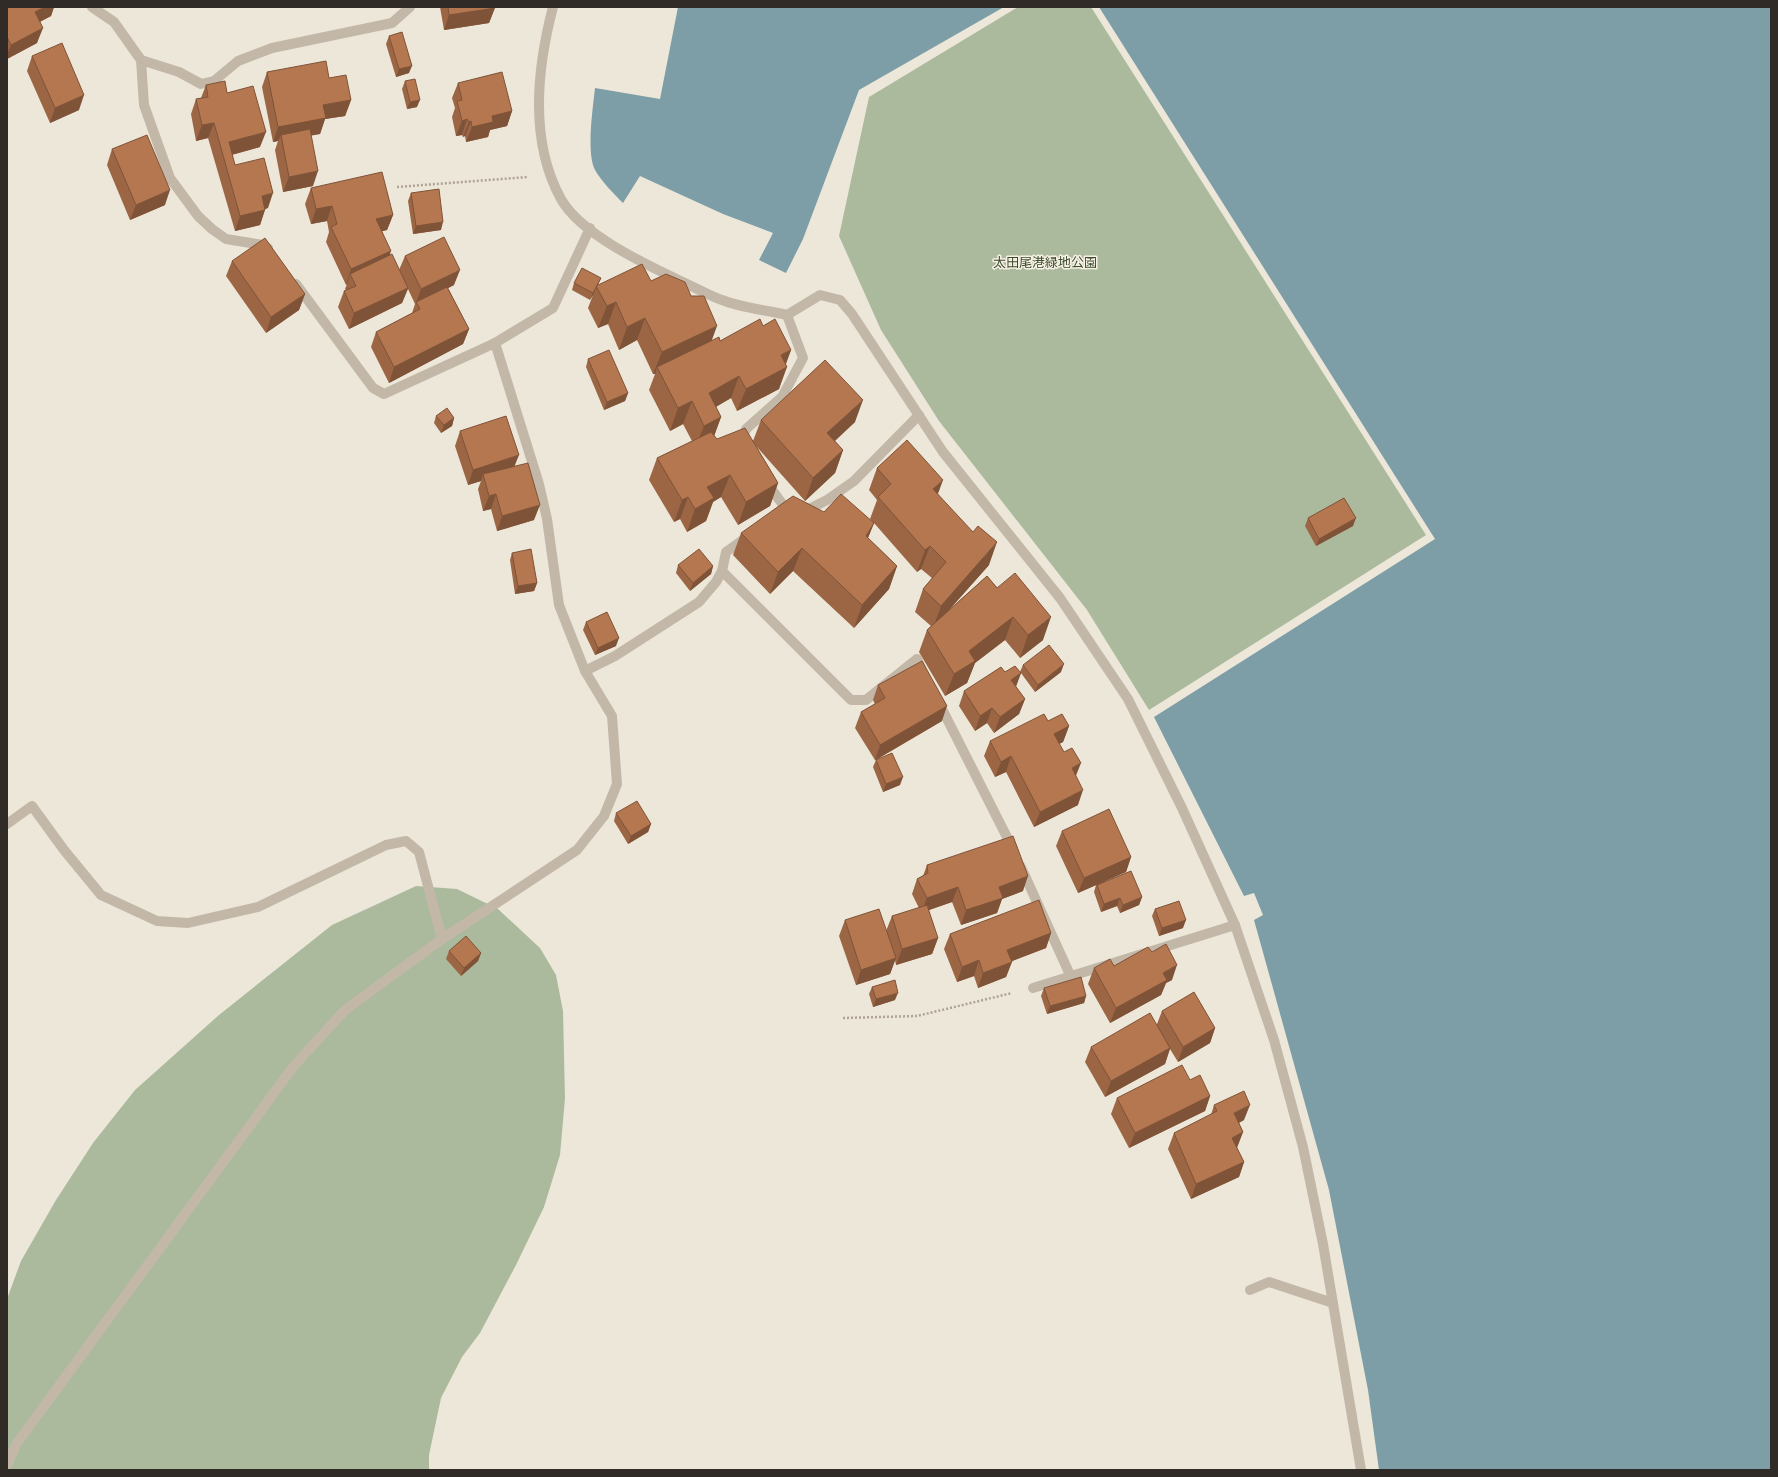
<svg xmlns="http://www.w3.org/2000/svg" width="1778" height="1477" viewBox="0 0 1778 1477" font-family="Roboto,'Noto Sans JP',sans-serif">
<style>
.green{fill:#abba9c}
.water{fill:#7d9ea6}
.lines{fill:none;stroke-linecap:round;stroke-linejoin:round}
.path{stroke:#afa392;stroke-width:2.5;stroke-dasharray:2 2;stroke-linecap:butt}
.minor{stroke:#c3b8a8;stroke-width:10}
.wall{fill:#9c6645}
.shaded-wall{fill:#7f5338}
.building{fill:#b57750;stroke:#7f5338}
.labels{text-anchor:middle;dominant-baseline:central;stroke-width:3;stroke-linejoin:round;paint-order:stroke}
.park-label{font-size:13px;fill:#3c4c2e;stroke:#f6f0e5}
</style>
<rect width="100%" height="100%" fill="#ede7da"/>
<g class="green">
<path d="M1018 7H1091L1426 535 1149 710 1087 610 939 421 881 330 839 236 869 97Z"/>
<path d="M416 886 457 889 498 909 540 948 556 975 563 1011 565 1098 560 1155 544 1207 516 1265 480 1333 462 1357 441 1398 429 1455V1470H7V1299L21 1261 56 1200 93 1143 135 1090 219 1015 332 925Z"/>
</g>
<g class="water">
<path d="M678 7H1004L859 90 803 239 786 273 759 260 773 233 723 214 640 176 623 203C613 193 602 182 595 170 586 153 593 107 595 88L660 99Z"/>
<path d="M1099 7H1771V1470H1379L1368 1390 1329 1190 1254 920 1263 915 1254 893 1244 896 1154 717 1435 539Z"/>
</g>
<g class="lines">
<g class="path">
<path d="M397 187 528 177"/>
<path d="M843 1018 917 1016 1012 993"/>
</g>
<g class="minor">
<path d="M92 7 114 22 141 60 144 105 170 178 198 216 212 229 226 239 263 245 268 248"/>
<path d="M553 7C537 68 529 141 561 199 581 235 649 266 687 284 698 289 710 296 722 300 742 308 766 310 787 315L820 295 840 300 852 314 943 452 1060 598 1128 699 1182 808 1235 925 1274 1040 1303 1147 1323 1244 1361 1470"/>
<path d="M141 60 179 72 201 84 214 81 238 61 272 48 392 23 410 7"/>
<path d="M495 343 553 308 590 228"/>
<path d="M741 442 746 429 782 397 803 358 787 315"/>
<path d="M767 483 786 509 805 511 827 500 854 481 919 415"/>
<path d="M722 571 851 700H866L917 659 924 674"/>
<path d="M585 671 615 656 699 602 716 582 722 571 726 552 747 537"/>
<path d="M939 703 1013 849"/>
<path d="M7 824 32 806 64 850 101 895 157 921 188 923 258 907 386 845 406 841 419 852 442 939"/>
<path d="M1021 867 1071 977"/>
<path d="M1033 988 1235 925"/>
<path d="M1250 1290 1269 1282 1333 1303"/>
<path d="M7 1465 17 1443 293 1067 345 1010 442 939 577 850 604 816 617 784 612 716 585 671 559 605 547 519 539 484 495 343 384 394 373 388 296 284"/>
</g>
</g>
<g class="wall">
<path d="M7 7H54L51 16 40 22 37 43 7 59Z"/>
<path d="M440 7H495L489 23 444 30Z"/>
<path d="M389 36 409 73 396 77 386 44Z"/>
<path d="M32 56 79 110 50 123 27 71Z"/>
<path d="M267 72 329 78 351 100 345 116 325 119 320 134 311 135 313 186 283 192 275 150 278 141 273 142 262 87Z"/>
<path d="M405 81 417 107 407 109 402 89Z"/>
<path d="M458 83 512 111 507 126 490 130 488 137 466 142 465 136 463 137 462 135 456 136 452 117 455 108 452 98Z"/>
<path d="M206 85 227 93 260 147 232 155 235 165 268 208 265 209 260 225 235 231 208 138 196 141 191 114 196 99 201 98Z"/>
<path d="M112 149 165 205 130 220 107 165Z"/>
<path d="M311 188 393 215 387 230 382 231 390 255 399 270 405 256 454 285 448 288 469 329 463 344 389 383 371 347 376 332 412 313 415 304 408 289 402 303 349 329 338 307 344 291 346 290 345 289 347 284 346 285 326 242 329 232 327 221 311 224 305 204Z"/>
<path d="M411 193 441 230 413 234 408 201Z"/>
<path d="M232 261 305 294 299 310 266 333 226 276Z"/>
<path d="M601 278 598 285 651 281 691 296 711 341H720L763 326 791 350 786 364 779 389 737 411 731 398 716 407 721 417 714 436 717 439 753 441 761 420 855 422 835 441 843 450 835 473 805 501 756 446 778 483 770 506 738 525 721 497 713 502 706 521 687 532 680 519 674 522 649 480 657 458 692 441 683 424 670 431 649 390 655 374H653L637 340 619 350 608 324 598 328 588 308 593 295 590 300 572 290 574 283Z"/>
<path d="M588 359 628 393 625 401 604 410 586 367Z"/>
<path d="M436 416 454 418 452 426 441 433 434 423Z"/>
<path d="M460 431 515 466 534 520 497 531 491 509 483 511 478 489 481 481 468 485 455 446Z"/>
<path d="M877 468 938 494 989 565 949 610 987 576 1043 640 1020 658 1005 640 975 663 967 683 945 696 919 652 927 630 931 626 915 612 923 589 932 578 921 569 917 572 874 523 868 538 897 566 889 589 854 628 793 571 770 594 733 555 741 533 873 522 870 519 877 500 869 490Z"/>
<path d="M1308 518 1353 526 1316 546 1305 526Z"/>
<path d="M512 553 537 583 534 591 515 594 510 560Z"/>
<path d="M678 565 713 566 711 574 690 591 676 573Z"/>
<path d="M586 622 616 646 595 655 583 630Z"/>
<path d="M1023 665 1061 672 1035 692 1021 673 1016 687 1025 699 1019 714 994 733 987 723 975 731 959 706 964 691 1020 672Z"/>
<path d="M878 685 942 721 876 760 900 785 883 792 873 767 876 760H875L855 728 861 712 875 704 873 700Z"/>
<path d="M1048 721 1069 726 1063 742 1059 744 1076 776 1078 805 1034 827 1006 772 995 777 984 756 990 741Z"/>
<path d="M616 813 651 824 648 832 628 844 614 821Z"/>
<path d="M1062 831 1131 857 1126 872 1105 881 1142 897 1139 905 1120 913 1117 906 1101 912 1094 892 1096 885 1078 893 1056 846Z"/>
<path d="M927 865 1023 891 1002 899 997 913 961 925 952 902 928 910 938 938 932 954 896 965 895 960 890 974 856 985 839 936 845 920 886 931 892 916 919 908 912 894 917 879 923 876Z"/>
<path d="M1155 909 1183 928 1159 936 1152 916Z"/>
<path d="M1051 933 1046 948 1012 961 1006 977 978 988 974 976 957 982 944 949 950 934Z"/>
<path d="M449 951 481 953 478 961 461 976 446 959Z"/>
<path d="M1114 966 1172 980 1166 983 1161 995 1110 1023 1088 984 1094 968Z"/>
<path d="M872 987 895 1000 873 1007 869 994Z"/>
<path d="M1044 988 1086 996 1084 1003 1047 1014 1041 996Z"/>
<path d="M1162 1011 1215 1028 1210 1043 1178 1062 1170 1049 1165 1064 1105 1097 1085 1062 1091 1047 1157 1024Z"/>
<path d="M1190 1080 1210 1096 1205 1111 1129 1148 1111 1114 1117 1098Z"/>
<path d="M1214 1105 1244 1120 1239 1123 1243 1132 1237 1148 1244 1162 1239 1177 1191 1199 1168 1149 1174 1133 1211 1115Z"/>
</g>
<g class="shaded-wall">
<path d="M45 7H54L51 16 29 27 35 12Z"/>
<path d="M495 8 489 23 444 30 449 15Z"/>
<path d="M43 28 37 43 7 59V55L11 45Z"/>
<path d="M412 66 409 73 396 77 399 69Z"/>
<path d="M84 95 79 110 50 123 55 108Z"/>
<path d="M351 100 345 116 325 119 320 134 282 141 281 135 278 141 273 142 278 127 323 105Z"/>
<path d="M420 100 417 107 407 109 410 102Z"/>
<path d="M512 111 507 126 490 130 488 137 466 142 472 127 492 116Z"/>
<path d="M467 119 462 135 456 136 462 121Z"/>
<path d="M471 121 465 136 463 137 469 122Z"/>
<path d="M214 123 208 138 196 141 202 125Z"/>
<path d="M266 132 260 147 223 157 229 142Z"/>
<path d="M318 171 313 186 283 192 289 177Z"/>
<path d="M170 190 165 205 130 220 136 205Z"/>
<path d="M273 193 268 208 256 211 262 196Z"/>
<path d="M332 206 327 221 311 224 316 209Z"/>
<path d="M265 210 260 225 235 231 240 216Z"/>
<path d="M393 215 387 230 371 234 376 219Z"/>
<path d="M443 222 441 230 413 234 416 226Z"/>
<path d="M391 251 386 267 350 274 347 284 346 285 351 269Z"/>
<path d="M460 270 454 285 417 304 416 303 421 289Z"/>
<path d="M596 287 593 295 590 300 593 293Z"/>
<path d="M408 288 402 303 349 329 354 313Z"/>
<path d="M305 294 299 310 266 333 271 317Z"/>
<path d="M616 302 608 324 598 328 607 306Z"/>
<path d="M645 318 637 340 619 350 627 327Z"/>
<path d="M717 326 709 348 657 367 655 374H653L662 352Z"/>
<path d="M469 329 463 344 389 383 394 367Z"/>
<path d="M791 350 784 368 787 367 779 389 737 411 746 389 781 355Z"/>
<path d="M739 376 731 398 701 415 709 393Z"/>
<path d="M628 393 625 401 604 410 607 402Z"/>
<path d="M863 400 855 422 819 455 827 433Z"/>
<path d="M692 401 683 424 670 431 678 408Z"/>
<path d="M721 417 713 439 695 448 704 426Z"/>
<path d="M454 418 452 426 441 433 444 425Z"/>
<path d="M843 450 835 473 805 501 813 478Z"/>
<path d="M519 455 513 470 483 474 481 481 468 485 473 470Z"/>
<path d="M730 475 721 497 713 502 706 521 687 532 695 509 707 487Z"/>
<path d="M943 480 935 502 933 489Z"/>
<path d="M778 483 770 506 738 525 746 502Z"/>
<path d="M496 494 491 509 483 511 489 496Z"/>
<path d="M688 497 680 519 674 522 682 500Z"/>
<path d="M540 505 534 520 497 531 502 516Z"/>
<path d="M1356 518 1353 526 1316 546 1319 539Z"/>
<path d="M874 523 865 545 866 536Z"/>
<path d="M997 542 989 565 933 628 941 606Z"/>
<path d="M930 546 921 569 917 572 925 550Z"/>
<path d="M802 548 793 571 770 594 778 572Z"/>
<path d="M713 566 711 574 690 591 693 583Z"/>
<path d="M897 566 889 589 854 628 862 605Z"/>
<path d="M537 583 534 591 515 594 518 586Z"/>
<path d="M1013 617 1005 640 975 663 967 683 945 696 954 674 969 651Z"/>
<path d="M1051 617 1043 640 1020 658 1028 635Z"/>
<path d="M619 638 616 646 595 655 598 648Z"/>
<path d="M1064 664 1061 672 1035 692 1038 685Z"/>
<path d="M1021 673 1015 688 1011 680Z"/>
<path d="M1025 699 1019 714 994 733 1000 717Z"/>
<path d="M947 706 942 721 875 760 880 745Z"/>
<path d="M992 708 987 723 975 731 980 716Z"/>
<path d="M1069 726 1063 742 1049 749 1054 734Z"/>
<path d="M1011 756 1006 772 995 777 1001 762Z"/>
<path d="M1081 763 1075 778 1072 768Z"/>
<path d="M903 777 900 785 883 792 886 784Z"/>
<path d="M1083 790 1078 805 1034 827 1040 812Z"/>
<path d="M651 824 648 832 628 844 631 836Z"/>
<path d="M1131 857 1126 872 1078 893 1084 878Z"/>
<path d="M1028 876 1023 891 1002 899 997 913 961 925 966 910 999 887Z"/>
<path d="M958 887 952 902 921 913 927 898Z"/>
<path d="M1142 897 1139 905 1120 913 1123 905Z"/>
<path d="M1120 898 1117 906 1101 912 1104 904Z"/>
<path d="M1186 920 1183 928 1159 936 1162 928Z"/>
<path d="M1051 933 1046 948 1002 965 1007 950Z"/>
<path d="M938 938 932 954 896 965 902 949Z"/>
<path d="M481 953 478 961 461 976 464 968Z"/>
<path d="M896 958 890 974 856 985 861 970Z"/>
<path d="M979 960 974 976 957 982 962 967Z"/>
<path d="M1012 962 1006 977 978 988 983 973Z"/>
<path d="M1177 965 1172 980 1166 983 1161 995 1110 1023 1116 1008 1163 973Z"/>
<path d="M898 993 895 1000 873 1007 876 999Z"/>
<path d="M1086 996 1084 1003 1047 1014 1050 1006Z"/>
<path d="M1215 1028 1210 1043 1178 1062 1183 1047Z"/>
<path d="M1170 1048 1165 1064 1105 1097 1111 1081Z"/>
<path d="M1210 1096 1205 1111 1129 1148 1135 1133Z"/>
<path d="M1250 1105 1244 1120 1228 1128 1234 1113Z"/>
<path d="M1243 1132 1237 1147 1227 1153 1232 1138Z"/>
<path d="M1244 1162 1239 1177 1191 1199 1196 1184Z"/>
</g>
<g class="building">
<path d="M7 7H45L35 12 43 28 11 45 7 37Z"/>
<path d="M448 7H495V8L449 15Z"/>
<path d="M402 32 412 66 399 69 389 36Z"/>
<path d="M62 43 84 95 55 108 32 56Z"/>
<path d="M326 61 329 78 346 75 351 100 323 105 326 118 278 127 267 72Z"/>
<path d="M502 72 512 111 492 116 493 122 472 127 471 121 469 122 467 119 462 121 457 101 462 100 458 83Z"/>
<path d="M415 79 420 100 410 102 405 81Z"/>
<path d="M225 81 227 93 253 86 266 132 229 142 235 165 264 158 273 193 262 196 265 210 240 216 214 123 202 125 196 99 208 97 206 85Z"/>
<path d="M310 129 318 171 289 177 281 135Z"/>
<path d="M147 135 170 190 136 205 112 149Z"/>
<path d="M382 172 393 215 376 219 391 251 351 269 331 227 337 224 332 206 316 209 311 188Z"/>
<path d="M439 189 443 222 416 226 411 193Z"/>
<path d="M444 237 460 270 421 289 405 256Z"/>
<path d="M265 238 305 294 271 317 232 261Z"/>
<path d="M392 254 408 288 354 313 344 291 356 286 350 274Z"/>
<path d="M642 264 651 281 666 274 685 282 691 296H704L717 326 662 352 645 318 627 327 616 302 607 306 596 286Z"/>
<path d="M582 268 601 278 593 293 574 283Z"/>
<path d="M447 287 469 329 394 367 376 332 420 309 416 302Z"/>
<path d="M760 319 763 326 775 319 791 350 781 355 787 367 746 389 739 376 709 393 721 417 704 426 692 401 678 408 657 367 719 337 720 341Z"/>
<path d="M609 350 628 393 607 402 588 359Z"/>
<path d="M825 360 863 400 827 433 843 450 813 478 761 420Z"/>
<path d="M447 408 454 418 444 425 436 416Z"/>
<path d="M506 416 519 455 473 470 460 431Z"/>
<path d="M745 428 778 483 746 502 730 475 707 487 714 498 695 509 688 497 682 500 657 458 711 432 717 439Z"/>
<path d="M907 440 943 480 933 489 973 532 978 526 997 542 941 606 923 589 946 562 930 546 925 550 878 497 891 484 877 468Z"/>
<path d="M528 463 540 505 502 516 496 494 489 496 483 474Z"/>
<path d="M841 494 874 523 866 536 897 566 862 605 802 548 778 572 741 533 793 496 824 512Z"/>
<path d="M1344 498 1356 518 1319 539 1308 518Z"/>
<path d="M531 549 537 583 518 586 512 553Z"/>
<path d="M699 549 713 566 693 583 678 565Z"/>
<path d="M1015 573 1051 617 1028 635 1013 617 969 651 975 661 954 674 927 630 987 576 997 588Z"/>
<path d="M607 612 619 638 598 648 586 622Z"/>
<path d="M1049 645 1064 664 1038 685 1023 665Z"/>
<path d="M922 661 947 706 880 745 861 712 885 698 878 685Z"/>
<path d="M1015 666 1021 673 1011 680 1025 699 1000 717 992 708 980 716 964 691 1001 667 1005 672Z"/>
<path d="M1044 714 1048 721 1062 714 1069 726 1054 734 1064 752 1072 748 1081 763 1072 768 1083 790 1040 812 1011 756 1001 762 990 741Z"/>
<path d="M892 753 903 777 886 784 876 760Z"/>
<path d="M637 801 651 824 631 836 616 813Z"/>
<path d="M1109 809 1131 857 1084 878 1062 831Z"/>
<path d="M1013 836 1028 876 999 887 1003 898 966 910 958 887 927 898 917 879 928 873 927 865Z"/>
<path d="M1131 871 1142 897 1123 905 1120 898 1104 904 1097 885Z"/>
<path d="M1039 900 1051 933 1007 950 1012 962 983 973 979 960 962 967 950 934Z"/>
<path d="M1179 901 1186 920 1162 928 1155 909Z"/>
<path d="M927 905 938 938 902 949 892 916Z"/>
<path d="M879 909 896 958 861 970 845 920Z"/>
<path d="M466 936 481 953 464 968 449 951Z"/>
<path d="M1166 944 1177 965 1163 973 1167 980 1116 1008 1094 968 1110 959 1114 966 1148 947 1152 952Z"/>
<path d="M1081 977 1086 996 1050 1006 1044 988Z"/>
<path d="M895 980 898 993 876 999 872 987Z"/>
<path d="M1194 992 1215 1028 1183 1047 1162 1011Z"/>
<path d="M1150 1013 1170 1048 1111 1081 1091 1047Z"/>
<path d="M1182 1065 1190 1080 1200 1075 1210 1096 1135 1133 1117 1098Z"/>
<path d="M1244 1091 1250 1105 1234 1113 1243 1132 1232 1138 1244 1162 1196 1184 1174 1133 1217 1111 1214 1105Z"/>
</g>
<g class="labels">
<g class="park-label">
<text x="1045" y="262">太田尾港緑地公園</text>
</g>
</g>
<rect width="1778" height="1477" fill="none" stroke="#312b27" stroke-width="16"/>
</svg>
